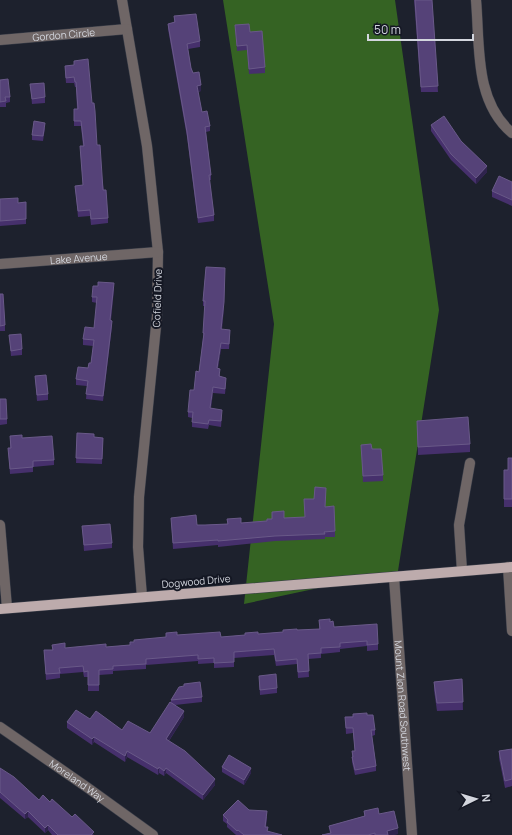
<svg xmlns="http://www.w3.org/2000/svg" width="512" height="835" viewBox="0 0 512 835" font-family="Manrope,sans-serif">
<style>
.forest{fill:#356323}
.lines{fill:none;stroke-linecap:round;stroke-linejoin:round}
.minor-casing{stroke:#3a3e49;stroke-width:11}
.major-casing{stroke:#3a3e49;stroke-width:11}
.minor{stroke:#6f6666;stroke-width:10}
.major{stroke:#bdabac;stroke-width:10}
.wall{fill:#46306c}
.shaded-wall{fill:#2f234d}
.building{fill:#554278;stroke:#695988}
.labels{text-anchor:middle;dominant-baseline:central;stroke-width:4;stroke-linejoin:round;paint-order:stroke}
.street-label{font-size:10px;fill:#d3d6de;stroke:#141723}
</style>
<rect width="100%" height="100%" fill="#1d212d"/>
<path class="forest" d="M223 0H395L439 310 398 571 244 604 274 324Z"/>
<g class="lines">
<g class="minor-casing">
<g id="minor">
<path d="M122 0 147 146 158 252 157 316 139 497 138 547 142 597"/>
<path d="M476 0C480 45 474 101 512 133"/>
<path id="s1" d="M0 40 127 29"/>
<path id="s2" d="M0 264 158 252"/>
<path d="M0 525 7 608"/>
<path d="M508 567 512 631"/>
<path d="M462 571 459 525 470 463"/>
<path id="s3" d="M394 577 412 835"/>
<path id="s4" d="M0 727 88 788 153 835"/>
</g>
</g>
<g class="major-casing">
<path id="major" d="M0 609 512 567"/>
</g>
<use href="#minor" class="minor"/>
<use href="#major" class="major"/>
</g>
<g class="wall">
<path d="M414 0H432L438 92H421Z"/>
<path d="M174 16 200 41V47L188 49 191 68 201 91 198 92 202 112 210 126V131L206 132 211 175V180H209L214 215V221L198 223 187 137 168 29V24L174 23Z"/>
<path d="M235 25 250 32 265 67V73L249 74 247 50 237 51Z"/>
<path d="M74 61 97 145 108 218V223L91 225 90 216 78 217 75 186H83L80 146H83L81 126H74V109H77L76 87H75L74 83H66L65 71V66L74 65Z"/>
<path d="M0 80 10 97V102L6 103V107H0Z"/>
<path d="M30 84 45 97V103L32 104Z"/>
<path d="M431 125 461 141 487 172 476 184 451 160 431 131Z"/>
<path d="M45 128 43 141 32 140V135Z"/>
<path d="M512 182V206L492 197V191Z"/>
<path d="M0 199 18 203 26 202V224L0 226Z"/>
<path d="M206 267 224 308 222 329 230 335 229 349H221L218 368 220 374V377L226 383 225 394 213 393 211 408 222 415 221 427 209 425 208 429 192 427V418L188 417V412L199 372 203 338 205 306H203V301Z"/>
<path d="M114 289 111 320 112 326 103 401 86 399 87 386 76 385V379L88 368 91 363 93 346 83 345V339L94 328 97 303 92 302V297Z"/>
<path d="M0 294 5 325V331H0Z"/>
<path d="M9 335 22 349V355L11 356Z"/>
<path d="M35 376 48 394V400L37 401Z"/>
<path d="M0 399 7 419V424L0 425Z"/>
<path d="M417 421 470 444V452L418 455Z"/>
<path d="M77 433 94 437 103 438 102 464 76 463Z"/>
<path d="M10 436 22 438 54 460V465L33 467V472L10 474 8 448H10Z"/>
<path d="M361 445 372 449 383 475V481L363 482Z"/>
<path d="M512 458V507H504V470H508Z"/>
<path d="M326 494 325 507 335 531V537H325V539L275 541 218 547V545L173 549 171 518 197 525H205L227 524V519L241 523 305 517 304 505 314 499Z"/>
<path d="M82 526 112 543V548L84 551Z"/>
<path d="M319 620 330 622 334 627 378 644V650L367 651V646L340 649V652L321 654V658L308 659 309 677 298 678 297 664 276 666 274 655 234 658V667L214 668V663L198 664V661L146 665V669L113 671V674L99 675V691H88V677H84L83 672 60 674V678L46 680 44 650H52V645L65 648 106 647 130 645 134 642 166 637V633L177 635 221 637 319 629Z"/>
<path d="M259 676 277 688V693L260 695Z"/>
<path d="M462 679 463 710 437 711 434 690V682Z"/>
<path d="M184 684 202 697V702L175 705 184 717 169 741 215 785 203 800 166 773 164 776 159 773 158 775 127 757 125 762 94 742 92 745 67 728V722L90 719 122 730 150 733 171 702V700L184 686Z"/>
<path d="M367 715 375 730V735L372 736 376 766V771L355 775 352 762V751H355L353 733 346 734 345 717Z"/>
<path d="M512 749V786L505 788 499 758V751Z"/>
<path d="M222 767 251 773 244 785 222 772Z"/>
<path d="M0 768 39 800 50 802 72 817 94 835H52L48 830 45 833 28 817 25 819 0 798Z"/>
<path d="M249 810 267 817 266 827 268 832 282 835H236L227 827V824L223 821V815Z"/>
<path d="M364 811 379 814 398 834 392 835H322L330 833 329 826 364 816Z"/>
</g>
<g class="shaded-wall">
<path d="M201 85V91L197 92V86Z"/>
<path d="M487 166V172L476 184V178Z"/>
<path d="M225 268 224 308 221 335Z"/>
<path d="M114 283V289L110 326V320Z"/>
<path d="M112 321V326L103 401V396Z"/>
<path d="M221 343V349L217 374V368Z"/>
<path d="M226 378V383L225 394V389Z"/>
<path d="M213 387V393L210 414V408Z"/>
<path d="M184 711V717L166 745V739Z"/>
<path d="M94 737V742L92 745V739Z"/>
<path d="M127 751V757L125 762V756Z"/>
<path d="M159 767V773L158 775V769Z"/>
<path d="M166 768V773L164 776V771Z"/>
<path d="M251 768V773L244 785V780Z"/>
<path d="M215 779V785L203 800V795Z"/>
<path d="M28 811V817L25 819V814Z"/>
<path d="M48 825V830L45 833V828Z"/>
<path d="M398 828V834L392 835H387V831Z"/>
</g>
<g class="building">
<path d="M415 0H432L438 86 421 87Z"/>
<path d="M196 14 200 41 187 44 191 68 193 73 199 72 201 85 197 86 202 112 207 111 210 126 205 127 211 175H209L214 215 198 218 187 132 168 24 175 22 174 16Z"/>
<path d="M249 24 250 32 262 31 265 67 249 69 247 45 237 46 235 25Z"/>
<path d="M88 59 92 103H94L95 111 97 145H100L103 190H106L108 218 91 219 90 210 78 211 75 186 83 185 80 146H84L81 121H74V109H78L76 82H75L74 77 66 78 65 66 74 65V61Z"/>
<path d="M8 79 10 97H5L6 101 0 102V80Z"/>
<path d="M44 83 45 97 32 99 30 84Z"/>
<path d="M444 116 461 141 487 166 476 178 451 154 431 125Z"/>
<path d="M34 121 45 123 43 136 32 135Z"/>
<path d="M499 176 512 182V200L492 191Z"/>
<path d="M18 198V203L26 202V219L0 221V199Z"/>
<path d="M206 267 225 268 224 302 221 329 230 330 229 344 221 343 217 368 220 369 219 376 226 378 225 389 213 387 210 408 222 410 221 421 209 420 208 424 192 422 193 412H188L190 390H194L196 371 199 372 204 333H203L205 301H203Z"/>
<path d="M98 282 114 283 110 320 112 321 103 396 86 394 88 381 76 379 78 367 88 368 89 363H91L94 340 83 339 85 327 94 328 97 297H92L93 286H98Z"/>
<path d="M0 294H3L5 325 0 326Z"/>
<path d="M21 334 22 349 11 351 9 335Z"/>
<path d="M46 375 48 394 37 395 35 376Z"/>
<path d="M0 399H6L7 419H0Z"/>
<path d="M468 417 470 444 418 447 417 421Z"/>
<path d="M77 433 94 434V437L103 438 102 459 76 458Z"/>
<path d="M22 435V438L52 436 54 460 33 461V467L10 469 8 448H11L10 436Z"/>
<path d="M371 444 372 449H381L383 475 363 476 361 445Z"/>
<path d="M508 458H512V499H504V470H508Z"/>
<path d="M315 487 326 488 325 507 334 506 335 531 324 532 325 534 275 536 218 541V540L173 543 171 518 196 515 197 525H205L228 524 227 519 241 518V523L267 521V519H272V512L284 511V518L305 517 304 499H314Z"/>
<path d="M110 524 112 543 84 545 82 526Z"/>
<path d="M330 619V622L333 621 334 627 377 624 378 644 367 645V641L340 643V647L321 648V653L308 654 309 671 298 672 297 659 276 661 274 649 234 652V662L214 663V658L198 659V655L146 659V664L113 666V669L99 670V685H88V671L84 672 83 666 59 668 60 673 46 674 44 650H53L52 645 65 643V648L106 644V647L130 645V642H134V640L166 637V633L177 632V635L220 632 221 637 245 635V633L258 632V634L283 632V630L297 629V630L320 629 319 620Z"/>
<path d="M276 674 277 688 260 690 259 676Z"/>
<path d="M462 679 463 702 437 703 434 682Z"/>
<path d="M200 682 202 697 171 700 179 687 184 686V684Z"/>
<path d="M170 702 184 711 166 739 185 751 215 779 203 795 166 768 164 771 159 767 158 769 127 751 125 756 94 737 92 739 67 722 76 710 90 719 96 711 122 730 128 721 150 733Z"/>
<path d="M367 713V715H373L375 730H371L376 766 355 770 352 757H353L352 751H355L353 728H346L345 717H353V714Z"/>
<path d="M512 749V779L505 781 499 751Z"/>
<path d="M229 755 251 768 244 780 222 767Z"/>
<path d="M0 768 14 777 39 800 43 795 50 802 52 799 72 817 75 814 94 832 91 835H58L48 825 45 828 28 811 25 814 0 792Z"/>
<path d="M238 800 249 810 267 811 265 827H268L267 831 282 835H244L238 830 237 831 227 822 228 820 223 815Z"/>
<path d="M378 808 379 814 394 811 398 828 387 831 388 835H375V833L368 835H322L331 833 329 826 365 816 364 811Z"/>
</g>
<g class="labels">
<g class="street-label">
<text stroke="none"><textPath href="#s1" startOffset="64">Gordon Circle</textPath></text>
<text stroke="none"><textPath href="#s2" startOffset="79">Lake Avenue</textPath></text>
<text transform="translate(157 298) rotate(-88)">Cofield Drive</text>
<text transform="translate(196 581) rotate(-5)">Dogwood Drive</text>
<text stroke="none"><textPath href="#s3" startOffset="129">Mount Zion Road Southwest</textPath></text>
<text stroke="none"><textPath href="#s4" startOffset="94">Moreland Way</textPath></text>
</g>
</g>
<g transform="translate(476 799) rotate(85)" stroke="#141723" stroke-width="3" paint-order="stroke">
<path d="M0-3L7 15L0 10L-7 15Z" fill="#d3d6de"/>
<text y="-6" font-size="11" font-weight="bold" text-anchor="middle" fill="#d3d6de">N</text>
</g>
<path d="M368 34v6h105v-6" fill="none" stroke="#d3d6de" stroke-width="2"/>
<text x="374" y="34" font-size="12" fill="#d3d6de" stroke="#141723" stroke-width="3" paint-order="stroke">50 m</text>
</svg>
